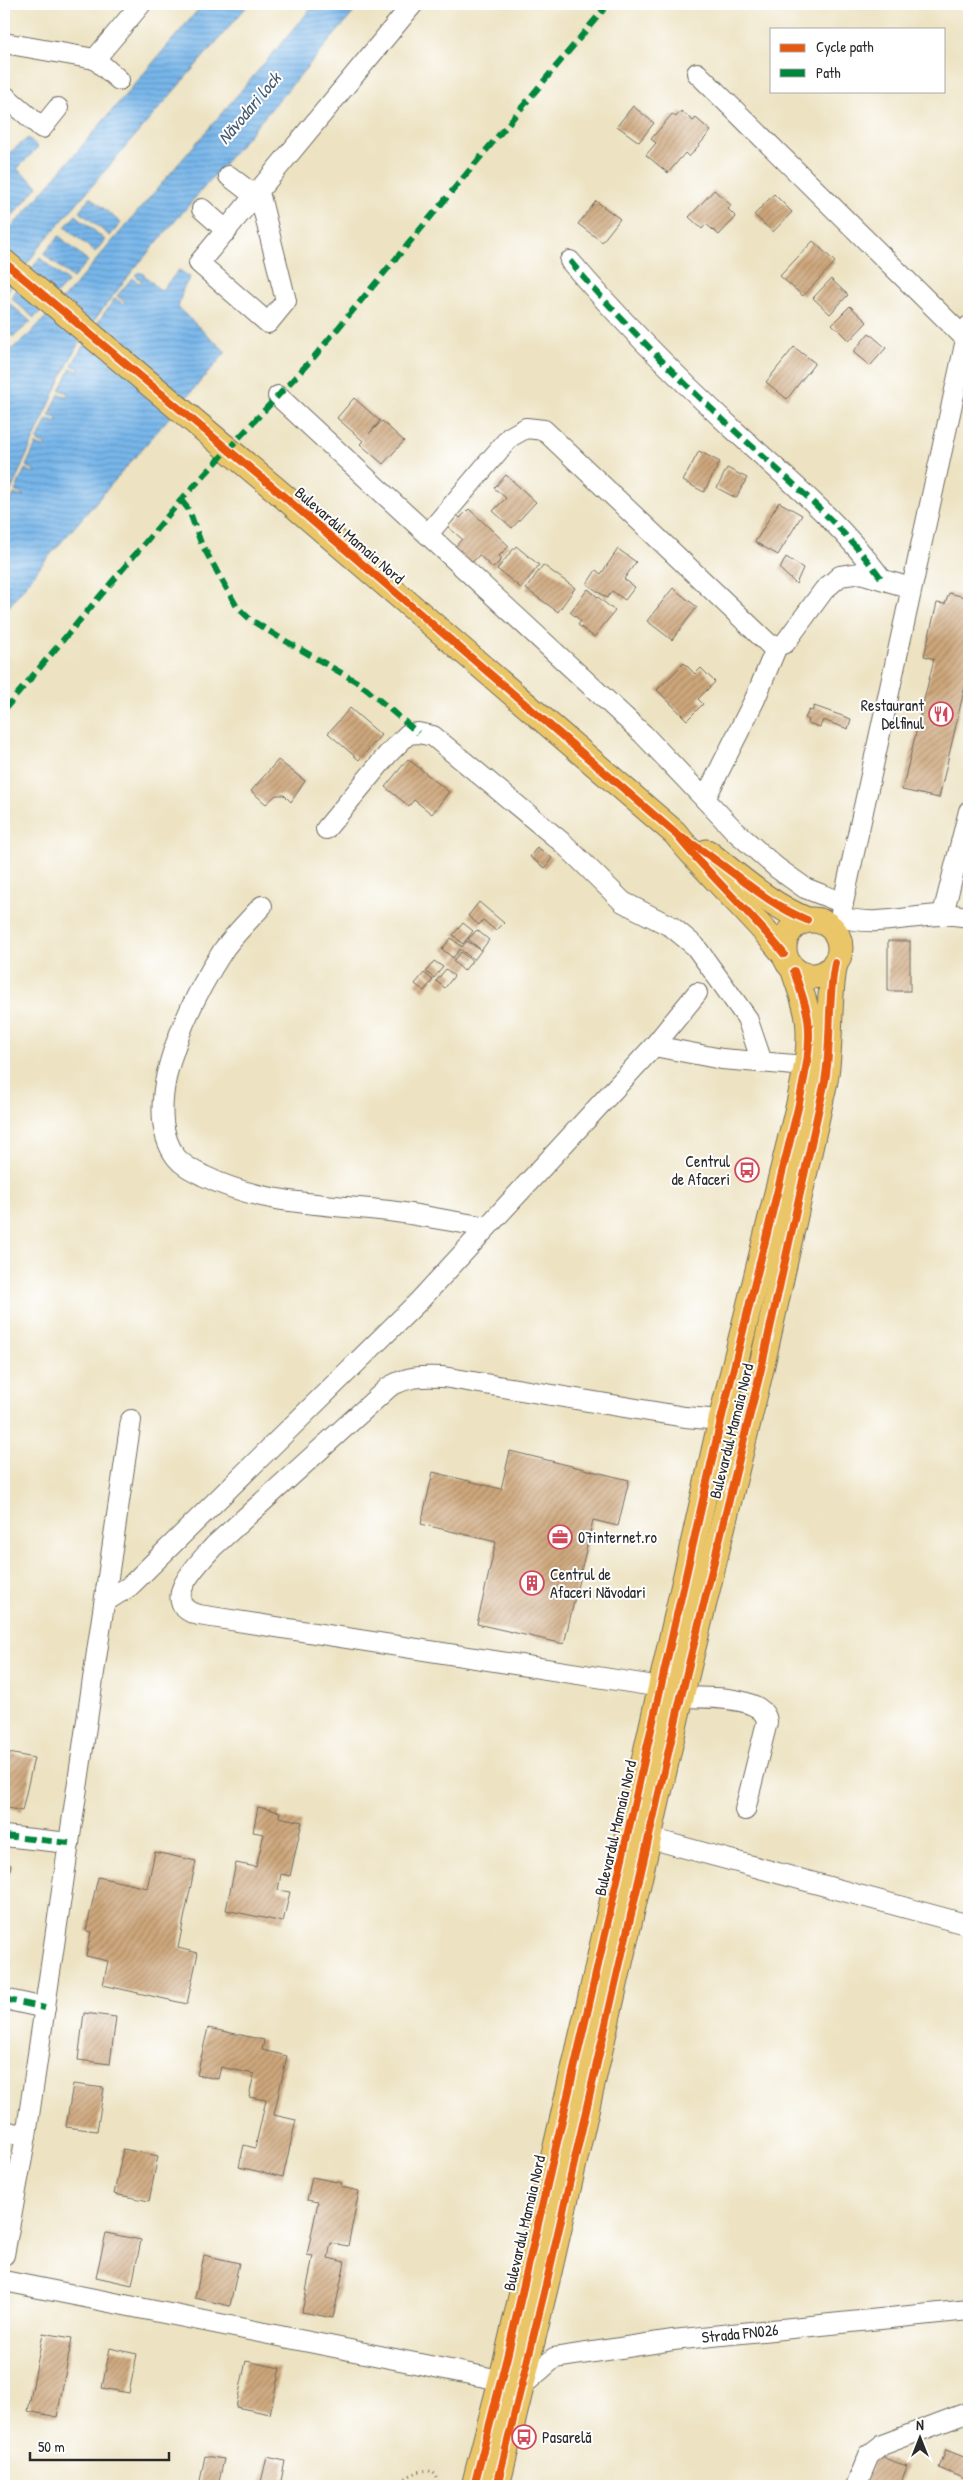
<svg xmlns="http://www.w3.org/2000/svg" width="973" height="2490" viewBox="0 0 973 2490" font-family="'Patrick Hand',sans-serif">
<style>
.water{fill:url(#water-rules);stroke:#51708a}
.building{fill:url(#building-hatch)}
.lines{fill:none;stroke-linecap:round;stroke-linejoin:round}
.minor-casing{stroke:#6f6b60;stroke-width:22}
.major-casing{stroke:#6f6b60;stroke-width:27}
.path{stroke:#6f6b60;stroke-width:3;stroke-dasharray:1 4;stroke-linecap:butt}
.minor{stroke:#fff;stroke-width:20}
.major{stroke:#ebc669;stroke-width:25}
.quiet{stroke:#00873e;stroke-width:6;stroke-dasharray:12 6;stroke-linecap:butt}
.cycleway-casing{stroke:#fff;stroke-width:11}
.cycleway{stroke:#e8590c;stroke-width:8}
.labels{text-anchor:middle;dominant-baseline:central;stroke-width:4;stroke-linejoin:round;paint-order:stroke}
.street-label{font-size:16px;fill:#2b2b2b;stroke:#fff}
.poi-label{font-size:16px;fill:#2b2b2b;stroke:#fff;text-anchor:start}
.water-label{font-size:18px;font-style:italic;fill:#465c6e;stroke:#fff}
</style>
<defs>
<pattern id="water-rules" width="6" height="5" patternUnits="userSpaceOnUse" patternTransform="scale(1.25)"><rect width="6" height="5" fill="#77b6ea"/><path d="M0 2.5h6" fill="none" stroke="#6294be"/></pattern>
<pattern id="building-hatch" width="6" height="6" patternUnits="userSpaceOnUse" patternTransform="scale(1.25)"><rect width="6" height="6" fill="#cea77c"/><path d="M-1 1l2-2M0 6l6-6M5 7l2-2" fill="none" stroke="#a78866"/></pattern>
</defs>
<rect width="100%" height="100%" fill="#fff"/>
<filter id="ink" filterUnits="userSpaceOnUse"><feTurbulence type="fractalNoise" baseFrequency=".02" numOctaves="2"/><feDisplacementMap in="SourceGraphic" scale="10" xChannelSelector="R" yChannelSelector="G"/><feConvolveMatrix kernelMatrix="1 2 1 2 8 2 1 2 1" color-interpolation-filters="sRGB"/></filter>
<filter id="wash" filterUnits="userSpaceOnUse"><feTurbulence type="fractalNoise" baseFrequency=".0096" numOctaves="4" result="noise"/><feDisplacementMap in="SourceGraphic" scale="20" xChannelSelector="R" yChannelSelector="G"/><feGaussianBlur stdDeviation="1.12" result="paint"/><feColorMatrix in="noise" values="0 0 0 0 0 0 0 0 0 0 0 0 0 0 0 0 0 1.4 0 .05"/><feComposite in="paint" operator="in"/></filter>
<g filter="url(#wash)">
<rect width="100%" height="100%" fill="#ede3c3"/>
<g class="water">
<path d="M203 4H249L40 246 4 296V234L23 215Z"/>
<path d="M315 4H361L134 269 98 315 76 348 62 376 4 506V355L29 335 69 292Z"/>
<path d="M28 138 38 147 17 169 38 186 4 226V153L8 154Z"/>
<path d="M90 197 121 223 110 236 79 211Z"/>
<path d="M76 215 105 240 95 252 65 227Z"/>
<path d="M59 236 88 261 73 278 44 254Z"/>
<path d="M40 258 68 282 52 299 26 276Z"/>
<path d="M179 270 190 277 183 289 178 308 226 352 38 569 4 613V520L10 523 11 520 4 517V515L14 494 22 497 23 495 15 491 25 469 34 473V470L26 466 36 444 44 447 46 445 37 441 47 419 57 421V418L49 416 59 394 67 396 68 393 60 390 71 368 78 371 80 369 72 365 91 332 115 298 123 304 125 302 117 296 132 278 139 283 142 281 135 275 137 273H142L161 291Z"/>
<path d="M24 279 50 302 34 318 11 298Z"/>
<path d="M8 302 31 322 13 337 4 329V307Z"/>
</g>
<g id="blocks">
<g class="building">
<path d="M633 106 654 123 639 142 617 126Z"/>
<path d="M681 111 693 121 696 118 711 131 689 157 685 153 668 173 646 155 656 143 651 139 672 114 676 117Z"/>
<path d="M714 190 731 205 728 209 736 217 719 235 706 224 702 229 689 217Z"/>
<path d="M774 194 792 212 773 232 754 215Z"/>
<path d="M596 201 620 219 602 242 578 224Z"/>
<path d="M813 241 835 262 803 296 780 276Z"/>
<path d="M831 279 848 295 830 314 813 298Z"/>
<path d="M850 306 867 322 849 341 832 324Z"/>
<path d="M869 333 886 348 870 366 853 352Z"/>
<path d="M794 347 815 363 787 399 766 382Z"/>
<path d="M354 398 380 421 369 434 382 421 404 441 383 464 360 444 363 441 337 418Z"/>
<path d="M699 451 720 462 704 492 683 481Z"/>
<path d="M727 468 747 478 736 498 717 488Z"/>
<path d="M506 475 536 502 512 528 493 511 506 498 494 488Z"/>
<path d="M779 502 802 515 778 555 755 542Z"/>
<path d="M469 509 509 546 499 556 502 559 493 568 479 555 470 565 453 549 462 539 447 526 457 515 460 518Z"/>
<path d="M516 546 539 565 521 588 497 569Z"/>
<path d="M618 549 636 562 624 579 635 587 625 600 612 591 607 598 587 584 596 570 601 574Z"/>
<path d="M786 557 803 568 796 584 780 569Z"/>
<path d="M543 565 575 588 558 612 526 589Z"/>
<path d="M673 588 697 607 672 640 647 621Z"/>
<path d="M588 589 615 611 594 637 578 625 581 621 570 612Z"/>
<path d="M949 593 969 598V669L939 798 902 790 934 659 924 656 937 603 945 604Z"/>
<path d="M684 663 695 674 701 668 715 682 698 699 703 704 687 720 657 690Z"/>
<path d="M814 706 851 719 848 729 823 720 820 727 808 723 809 720 805 718 809 710 812 711Z"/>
<path d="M350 708 381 735 359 760 328 733Z"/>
<path d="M408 759 449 792 432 814 414 800 409 806 385 787Z"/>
<path d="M278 760 305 781 291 802 284 795H276L266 804 251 791Z"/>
<path d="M537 847 552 858 545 868 530 857Z"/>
<path d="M479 902 504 923 496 931 483 920 479 925 468 916Z"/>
<path d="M463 923 473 931 463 944 453 935Z"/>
<path d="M477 930 489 940 474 960 460 949 453 958 442 949 451 938 462 947 467 941 481 950 468 939Z"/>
<rect x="888" y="941" width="22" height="50"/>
<path d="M461 952 472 961 464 971 453 961Z"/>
<path d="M434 961 443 967 434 978 426 972Z"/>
<path d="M446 969 454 976 445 988 436 981Z"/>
<path d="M424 973 433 980 424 991 415 984Z"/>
<path d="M510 1451 629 1480 618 1526 593 1520 564 1644 477 1624 496 1542 421 1524 433 1472 501 1489Z"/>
<path d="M4 1752 34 1758 22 1811 4 1807Z"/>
<path d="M258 1807 280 1812 279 1817 302 1822 290 1876 281 1874 278 1890 290 1892 283 1922 226 1910 236 1863 256 1867 264 1834 253 1832Z"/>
<path d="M155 1852 196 1861 178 1948 198 1953 187 2004 103 1985 108 1961 86 1956 91 1932 86 1931 98 1877 147 1888Z"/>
<path d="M4 1863 11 1865 5 1894H4Z"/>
<path d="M84 2013 116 2017 110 2064 78 2060Z"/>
<path d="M208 2028 264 2040 262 2050 287 2056 274 2115 296 2120 283 2177 239 2167 244 2145 255 2148 266 2100 249 2097 254 2074 221 2067 218 2079 197 2075Z"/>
<path d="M73 2084 104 2088 97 2131 66 2127Z"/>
<path d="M123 2149 158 2156 149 2201 114 2194Z"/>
<path d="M312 2177 342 2183 341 2187 359 2191 348 2246 331 2243 328 2258 345 2262 333 2318 302 2312 313 2256 307 2255 318 2202 307 2200Z"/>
<path d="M106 2233 141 2240 132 2285 96 2277Z"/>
<path d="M204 2255 239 2263 230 2306 195 2298Z"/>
<path d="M43 2333 72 2338 57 2417 28 2411Z"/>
<path d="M110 2348 137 2354 129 2393 102 2388Z"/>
<path d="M246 2361 280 2368 270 2414 236 2407Z"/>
<path d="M946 2450 969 2459V2481L939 2468Z"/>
<path d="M875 2455 907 2466 900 2486H864Z"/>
<path d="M205 2456 224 2459 218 2486H199Z"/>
<path d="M267 2457 285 2461 280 2486H260Z"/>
</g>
</g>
</g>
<g filter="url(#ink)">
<use href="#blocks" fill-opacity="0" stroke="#6f6b60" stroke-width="1"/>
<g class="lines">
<g class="minor-casing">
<g id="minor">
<path d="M4 43 95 59 141 4"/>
<path d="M95 59 119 80"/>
<path d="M697 73 966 339"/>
<path d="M4 95 42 128 58 108"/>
<path d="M229 176 255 196"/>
<path d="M259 192 286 301 268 323 199 263 413 4"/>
<path d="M202 209 227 231"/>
<path d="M570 261C621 321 677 377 734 430 785 477 840 522 881 578"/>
<path d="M278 396 643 734 736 832 777 868 805 888 843 903"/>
<path d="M428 534 510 437 526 428 544 430 770 645 777 646 785 643 824 590 840 576 860 573 911 588"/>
<path d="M705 799 755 699 777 646"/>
<path d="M326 829 388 754 408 734 418 733 433 736 564 844 623 902 672 927 695 946 747 1018 762 1062"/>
<path d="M262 906C249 920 235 934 224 949 200 986 178 1030 167 1073 161 1100 158 1133 176 1157 183 1166 194 1171 204 1176 262 1205 326 1204 389 1211 422 1215 454 1222 487 1227"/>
<path d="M943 914 969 811"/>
<path d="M840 917C877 927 905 916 942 915 951 914 960 916 969 917"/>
<path d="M832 929 840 917 843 903 969 326"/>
<path d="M654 1046 722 1059 806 1066"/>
<path d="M106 1601 130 1586 419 1301 654 1046 697 993"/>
<path d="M661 1687 199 1615C156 1604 199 1563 214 1546L389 1387C408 1376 422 1376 443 1377L685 1417 721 1420"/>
<path d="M681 1697C703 1698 764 1694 767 1722L745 1810"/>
<path d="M4 1836 69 1843"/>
<path d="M649 1838 969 1925"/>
<path d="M4 1999 45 2008"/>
<path d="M4 2131 26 2136"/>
<path d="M4 2255 26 2136 131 1420"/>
<path d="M4 2281 500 2380"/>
<path d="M522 2386 554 2358 673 2340 969 2310"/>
<path d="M856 2486 869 2455 882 2445 969 2412"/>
</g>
</g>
<g class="major-casing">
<g id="major">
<path d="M4 262 274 488 675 833C709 876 750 911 784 954"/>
<path d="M707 852C739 877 770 905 807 920"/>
<circle cx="812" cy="948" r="28"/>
<path d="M474 2486 507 2357 588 2009 721 1420 798 1108C804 1079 812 1048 808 1019 806 1003 799 987 794 971"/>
<path d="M497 2486 549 2272 681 1697 761 1369 825 1081C832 1042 827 1002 835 963"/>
</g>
</g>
<path class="path" d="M393 2486C405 2478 436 2456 439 2486"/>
<use href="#minor" class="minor"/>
<use href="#major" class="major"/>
<g class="quiet">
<path d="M570 261C621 321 677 377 734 430 785 477 840 522 881 578"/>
<path d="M181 500 189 510 201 543 237 607 251 620 277 636 359 683 418 733"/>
<path d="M4 710 181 500 314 357 608 4"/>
<path d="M4 1836 69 1843"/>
<path d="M4 1999 45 2008"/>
</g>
<g class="cycleway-casing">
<g id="cycleway">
<path d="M4 262 274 488 675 833C709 876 750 911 784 954"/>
<path d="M681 837C725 862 760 901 807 920"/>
<path d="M474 2486 507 2357 588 2009 721 1420 798 1108C804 1079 812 1048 808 1019 806 1003 799 987 794 971"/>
<path d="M497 2486 549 2272 681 1697 761 1369 825 1081C832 1042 827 1002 835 963"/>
</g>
</g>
<use href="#cycleway" class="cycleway"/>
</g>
</g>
<defs>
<g id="restaurant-ring" transform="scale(1.25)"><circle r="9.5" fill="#fff" stroke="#d1495b" stroke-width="1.5"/><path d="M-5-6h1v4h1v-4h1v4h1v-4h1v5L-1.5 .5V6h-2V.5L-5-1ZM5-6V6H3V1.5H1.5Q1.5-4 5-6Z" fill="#d1495b"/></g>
<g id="bus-ring" transform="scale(1.25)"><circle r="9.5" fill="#fff" stroke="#d1495b" stroke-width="1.5"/><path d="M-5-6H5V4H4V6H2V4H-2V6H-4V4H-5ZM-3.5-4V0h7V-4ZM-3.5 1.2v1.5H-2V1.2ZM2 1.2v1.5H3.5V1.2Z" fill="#d1495b"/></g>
<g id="office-ring" transform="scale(1.25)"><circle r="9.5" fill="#fff" stroke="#d1495b" stroke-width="1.5"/><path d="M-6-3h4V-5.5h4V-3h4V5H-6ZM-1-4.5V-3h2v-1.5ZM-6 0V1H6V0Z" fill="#d1495b"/></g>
<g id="building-ring" transform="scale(1.25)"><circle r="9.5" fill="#fff" stroke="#d1495b" stroke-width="1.5"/><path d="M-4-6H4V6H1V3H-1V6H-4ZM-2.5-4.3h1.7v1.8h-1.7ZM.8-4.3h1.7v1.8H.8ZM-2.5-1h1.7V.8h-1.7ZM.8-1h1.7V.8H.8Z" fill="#d1495b"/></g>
</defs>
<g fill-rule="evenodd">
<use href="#restaurant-ring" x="941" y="714"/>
<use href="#bus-ring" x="747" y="1170"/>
<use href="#office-ring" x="560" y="1537"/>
<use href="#building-ring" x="532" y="1583"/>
<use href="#bus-ring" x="524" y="2437"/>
</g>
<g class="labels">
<g class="street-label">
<text transform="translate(350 535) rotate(41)">Bulevardul Mamaia Nord</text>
<text transform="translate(731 1431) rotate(-76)">Bulevardul Mamaia Nord</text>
<text transform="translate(615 1828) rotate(-77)">Bulevardul Mamaia Nord</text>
<text transform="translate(524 2223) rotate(-77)">Bulevardul Mamaia Nord</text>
<text transform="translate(740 2333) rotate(-6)">Strada FN026</text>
</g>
<g class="poi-label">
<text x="924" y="705" text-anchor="end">Restaurant<tspan x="924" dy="18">Delfinul</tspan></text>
<text x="730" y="1161" text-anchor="end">Centrul<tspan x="730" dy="18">de Afaceri</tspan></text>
<text x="578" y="1537">07internet.ro</text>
<text x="550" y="1574">Centrul de<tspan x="550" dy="18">Afaceri Năvodari</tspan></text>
<text x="542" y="2437">Pasarelă</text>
</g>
<g class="water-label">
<text transform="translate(249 108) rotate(-50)">Năvodari lock</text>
</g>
</g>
<rect width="973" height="2490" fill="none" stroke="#fff" stroke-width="20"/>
<rect x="770" y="28" width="175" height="65" fill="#ffffff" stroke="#aaaaaa"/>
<rect x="780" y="44" width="25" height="8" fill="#e8590c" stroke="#aaaaaa"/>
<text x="816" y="52" font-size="15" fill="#2b2b2b">Cycle path</text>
<rect x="780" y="69" width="25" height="8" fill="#00873e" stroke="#aaaaaa"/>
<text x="816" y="78" font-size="15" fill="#2b2b2b">Path</text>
<g transform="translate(920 2438)" stroke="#ffffff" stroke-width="4" paint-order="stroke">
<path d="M0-4L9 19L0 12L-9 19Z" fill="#2b2b2b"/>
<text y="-8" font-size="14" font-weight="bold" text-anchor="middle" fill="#2b2b2b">N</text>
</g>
<path d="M30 2452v8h139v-8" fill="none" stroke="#2b2b2b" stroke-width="2.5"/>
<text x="38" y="2452" font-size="15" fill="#2b2b2b" stroke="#ffffff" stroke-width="4" paint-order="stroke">50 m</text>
</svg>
